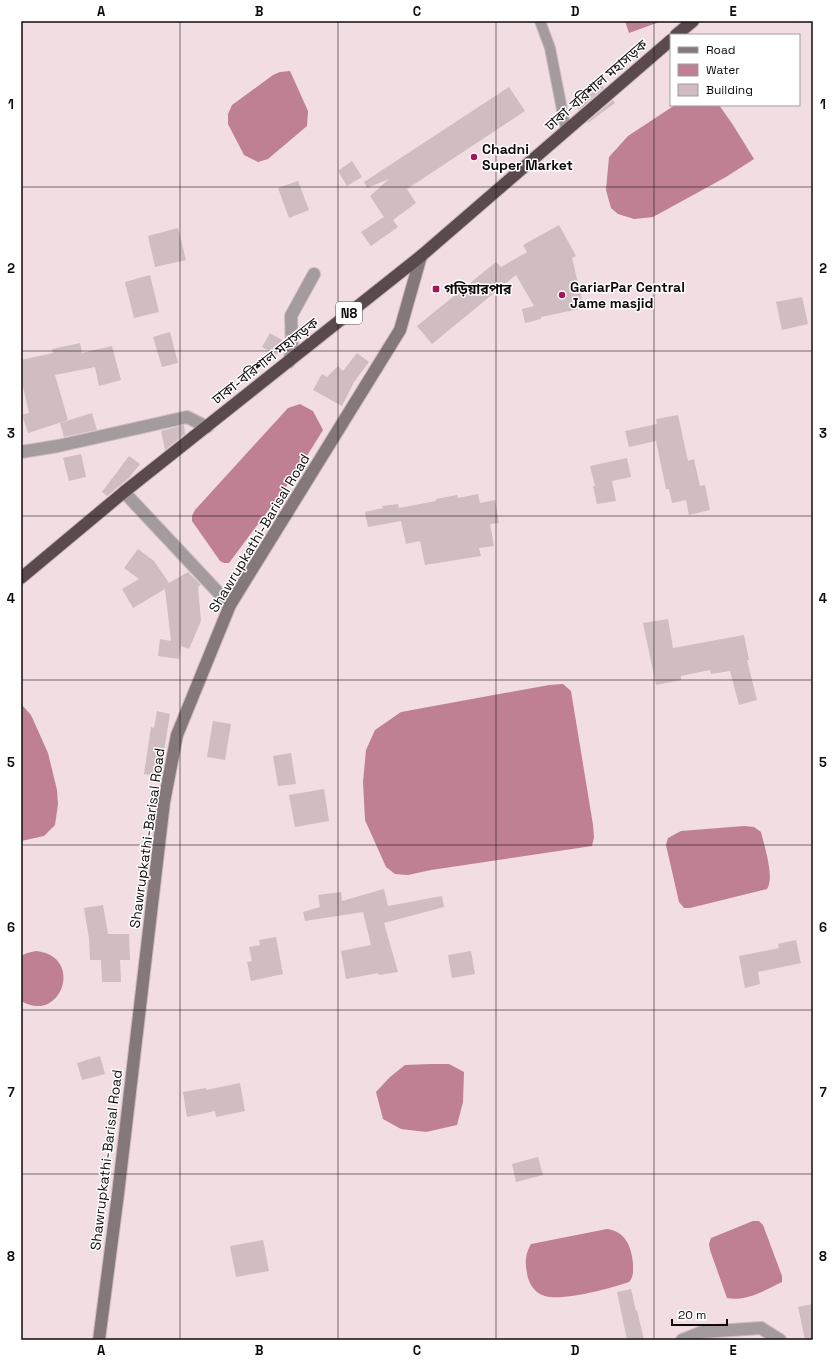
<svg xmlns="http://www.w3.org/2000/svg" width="834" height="1361" font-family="'Space Grotesk','Noto Sans Bengali',sans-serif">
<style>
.water{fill:#be8092}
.building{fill:#cfbdc1}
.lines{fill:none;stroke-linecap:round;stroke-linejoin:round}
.lane-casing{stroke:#cdbbc0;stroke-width:12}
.street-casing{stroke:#cdbbc0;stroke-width:14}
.secondary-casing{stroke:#cdbbc0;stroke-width:14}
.highway-casing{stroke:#cdbbc0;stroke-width:14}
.lane{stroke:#a39b9d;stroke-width:10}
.street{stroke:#a39b9d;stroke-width:12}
.secondary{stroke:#84787b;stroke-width:12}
.highway{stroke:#5a4a4e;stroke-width:12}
.grid{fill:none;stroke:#100a0c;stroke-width:1;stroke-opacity:0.55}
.poi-dot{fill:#a51658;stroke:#fff;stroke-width:1.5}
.labels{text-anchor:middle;stroke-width:3;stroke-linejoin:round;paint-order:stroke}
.shield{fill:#fff;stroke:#585455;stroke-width:1}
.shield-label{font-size:13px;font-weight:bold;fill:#100a0c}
.street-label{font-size:14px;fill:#100a0c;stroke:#fff}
.poi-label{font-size:14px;font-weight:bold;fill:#100a0c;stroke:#fff;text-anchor:start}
.neatline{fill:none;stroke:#100a0c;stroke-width:1.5}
.grid-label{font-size:13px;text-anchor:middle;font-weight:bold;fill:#100a0c}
</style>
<rect width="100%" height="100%" fill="#f1dde2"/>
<g class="water">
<polygon points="625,21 662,21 629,33"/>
<polygon points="290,71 308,111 307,126 268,159 258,162 244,155 228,124 228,114 232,105 273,75 280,72"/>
<polygon points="675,105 719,105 733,125 754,159 726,177 653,217 634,219 618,214 611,208 606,190 609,157 628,136"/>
<polygon points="300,404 313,411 323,430 297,472 229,563 224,563 220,561 192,521 192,516 195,510 288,408"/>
<polygon points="563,684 571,691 593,825 594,837 592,846 431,870 408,875 395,874 386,867 365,820 363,782 366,750 375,730 401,712 549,685"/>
<polygon points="21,704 31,715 48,753 57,790 58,804 55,825 44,836 21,841"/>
<path d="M744,826l10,1 7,5c3,13 14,46 6,57l-77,19h-6l-5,-6 -13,-57 2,-7 13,-7z"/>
<path d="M36,951c49,5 25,74 -15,50v-45l6,-3z"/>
<polygon points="431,1064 449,1064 464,1072 463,1102 457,1125 426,1132 401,1129 383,1119 376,1092 390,1077 405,1065"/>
<path d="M753,1221h6l4,4 19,51v6c-16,8 -37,20 -55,16l-17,-48 -1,-6 2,-6z"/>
<path d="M607,1229c18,2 25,18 26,35 0,6 1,13 -4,18 -18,6 -70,21 -87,13 -8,-3 -14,-13 -15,-22 -2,-11 -2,-18 4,-29z"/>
</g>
<g class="building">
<polygon points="600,82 604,88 579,110 572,101"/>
<polygon points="509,87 525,111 407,189 416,203 393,220 398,227 371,246 361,232 384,217 370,196 389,179 367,188 364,182"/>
<polygon points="613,100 615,103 588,123 587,122"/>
<polygon points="352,161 362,177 347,186 338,171"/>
<polygon points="298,181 309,210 289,218 278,188"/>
<polygon points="559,225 576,256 572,258 584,308 541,317 541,319 525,323 522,309 534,306 516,275 432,344 417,326 496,262 501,267 527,252 523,245"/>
<polygon points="178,228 186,260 155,267 148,236"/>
<polygon points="150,275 159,312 134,318 125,282"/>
<polygon points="802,297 808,324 782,330 776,302"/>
<polygon points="170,332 178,363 162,367 153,337"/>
<polygon points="270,333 284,341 277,355 262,347"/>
<polygon points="80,343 82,353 112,346 121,380 99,386 95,367 55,375 68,420 28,433 22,415 29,413 21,378 21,360 53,353 52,349"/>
<polygon points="357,353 369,362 354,382 342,406 313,390 322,374 327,377 338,366 343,371"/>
<polygon points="92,413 97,430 64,437 60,423"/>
<polygon points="678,415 688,461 694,459 700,486 705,485 710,510 689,515 686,500 672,503 669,489 666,489 656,441 629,447 625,431 657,424 656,419"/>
<polygon points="184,425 185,434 165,450 161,431"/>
<polygon points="81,454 86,477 69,481 63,458"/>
<polygon points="129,456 140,464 129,478 107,496 102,492"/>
<polygon points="627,458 631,477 612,481 616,501 597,504 593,486 595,486 590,466"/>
<polygon points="478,494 480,503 495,500 499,523 490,524 494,546 479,548 481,556 425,565 420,541 406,544 401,521 368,527 365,512 383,508 382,506 398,504 399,508 436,501 436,499 457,495 458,498"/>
<polygon points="138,549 154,561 169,583 188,572 201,585 198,587 201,621 189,649 181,646 179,659 158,656 160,639 171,641 165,589 133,608 122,589 139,579 124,568"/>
<polygon points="668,619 673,648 744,635 749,660 747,660 757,700 739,705 730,671 711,674 710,670 681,676 681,680 656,685 643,623"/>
<polygon points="157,711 170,714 160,776 144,774 151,727 154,728"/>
<polygon points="213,721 231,724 225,760 207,757"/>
<polygon points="291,753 296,784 278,786 273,756"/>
<polygon points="324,789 329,821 295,827 289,795"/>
<polygon points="384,889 388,906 442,896 444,907 384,923 398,972 379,975 378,973 346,979 341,951 371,945 363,912 305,921 303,912 320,907 318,895 341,892 342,901"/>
<polygon points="103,905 108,934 129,934 130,960 120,960 121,982 102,982 101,960 90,960 89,939 84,908"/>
<polygon points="276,937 283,974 251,981 247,962 252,961 249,947 260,945 259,940"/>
<polygon points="796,940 801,963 758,972 760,984 745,988 739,956 779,948 778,944"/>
<polygon points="471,951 475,974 452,978 448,955"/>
<polygon points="100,1056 105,1074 82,1080 77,1063"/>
<polygon points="240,1083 245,1111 216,1117 215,1111 187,1117 183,1092 206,1088 206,1090"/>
<polygon points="538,1157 543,1175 516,1182 512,1164"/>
<polygon points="263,1240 269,1271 236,1277 230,1246"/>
<polygon points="631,1289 636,1311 637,1310 644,1340 627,1340 617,1292"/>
<polygon points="813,1304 813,1340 805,1340 798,1307"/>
</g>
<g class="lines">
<g class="lane-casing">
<polyline id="lane" points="540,21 550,48 566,130"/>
</g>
<g class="street-casing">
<g id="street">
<polyline points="289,362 292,349 291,316 314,274"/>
<polyline points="21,452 58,446 187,417 207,427"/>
<polyline points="124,492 230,605"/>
<polyline points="682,1340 702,1332 761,1328 780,1340"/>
</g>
</g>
<g class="secondary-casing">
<polyline id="secondary" points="99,1340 118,1194 164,802 177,735 230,605 400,330 421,256"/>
</g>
<g class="highway-casing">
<g id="highway">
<polyline points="676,35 693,21"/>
<polyline points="21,578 124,492 421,256 671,40"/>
</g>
</g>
<use href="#lane" class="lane"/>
<use href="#street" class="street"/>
<use href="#secondary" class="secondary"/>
<use href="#highway" class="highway"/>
</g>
<path class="grid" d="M180,21v1319M338,21v1319M496,21v1319M654,21v1319M21,187h792M21,351h792M21,516h792M21,680h792M21,845h792M21,1010h792M21,1174h792"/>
<g class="poi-dot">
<circle cx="474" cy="157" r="4"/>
<rect x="432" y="285" width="8" height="8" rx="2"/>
<circle cx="562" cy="295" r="4"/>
</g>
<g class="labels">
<rect class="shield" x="336" y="302" width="26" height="22" rx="3"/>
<g class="shield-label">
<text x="349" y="318">N8</text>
</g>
<g class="street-label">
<text transform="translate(596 85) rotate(-41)" y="5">ঢাকা-বরিশাল মহাসড়ক</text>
<text transform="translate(265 361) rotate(-38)" y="5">ঢাকা-বরিশাল মহাসড়ক</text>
<text transform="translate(259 533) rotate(-59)" y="5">Shawrupkathi-Barisal Road</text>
<text transform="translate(147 838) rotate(-82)" y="5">Shawrupkathi-Barisal Road</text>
<text transform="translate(106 1160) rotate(-83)" y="5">Shawrupkathi-Barisal Road</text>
</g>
<g class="poi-label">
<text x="482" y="154">Chadni<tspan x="482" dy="16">Super Market</tspan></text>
<text x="570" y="292">GariarPar Central<tspan x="570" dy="16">Jame masjid</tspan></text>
<text x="444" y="294">গড়িয়ারপার</text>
</g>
</g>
<rect width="834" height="1361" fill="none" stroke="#ffffff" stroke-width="44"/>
<rect x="670" y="34" width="130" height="72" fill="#ffffff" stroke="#9f9d9e"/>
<rect x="678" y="47" width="20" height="6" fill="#84787b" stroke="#9f9d9e"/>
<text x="706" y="54" font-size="12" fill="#100a0c">Road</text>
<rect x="678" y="64" width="20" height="12" fill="#be8092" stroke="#9f9d9e"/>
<text x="706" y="74" font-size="12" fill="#100a0c">Water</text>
<rect x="678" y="84" width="20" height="12" fill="#cfbdc1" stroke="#9f9d9e"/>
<text x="706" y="94" font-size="12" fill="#100a0c">Building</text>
<path d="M672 1319v6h55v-6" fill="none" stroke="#100a0c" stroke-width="2"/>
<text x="678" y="1319" font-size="12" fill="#100a0c" stroke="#ffffff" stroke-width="3" paint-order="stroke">20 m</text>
<rect x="22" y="22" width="790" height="1317" class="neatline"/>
<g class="grid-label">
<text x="101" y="16">A</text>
<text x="259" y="16">B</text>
<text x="417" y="16">C</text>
<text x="575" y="16">D</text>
<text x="733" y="16">E</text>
<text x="11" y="109">1</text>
<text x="823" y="109">1</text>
<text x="11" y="273">2</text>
<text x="823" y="273">2</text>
<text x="11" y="438">3</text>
<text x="823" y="438">3</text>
<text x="11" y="603">4</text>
<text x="823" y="603">4</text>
<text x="11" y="767">5</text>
<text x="823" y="767">5</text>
<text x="11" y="932">6</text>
<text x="823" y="932">6</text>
<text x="11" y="1097">7</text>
<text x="823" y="1097">7</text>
<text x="11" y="1261">8</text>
<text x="823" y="1261">8</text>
<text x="101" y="1355">A</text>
<text x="259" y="1355">B</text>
<text x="417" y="1355">C</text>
<text x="575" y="1355">D</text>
<text x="733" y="1355">E</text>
</g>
</svg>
